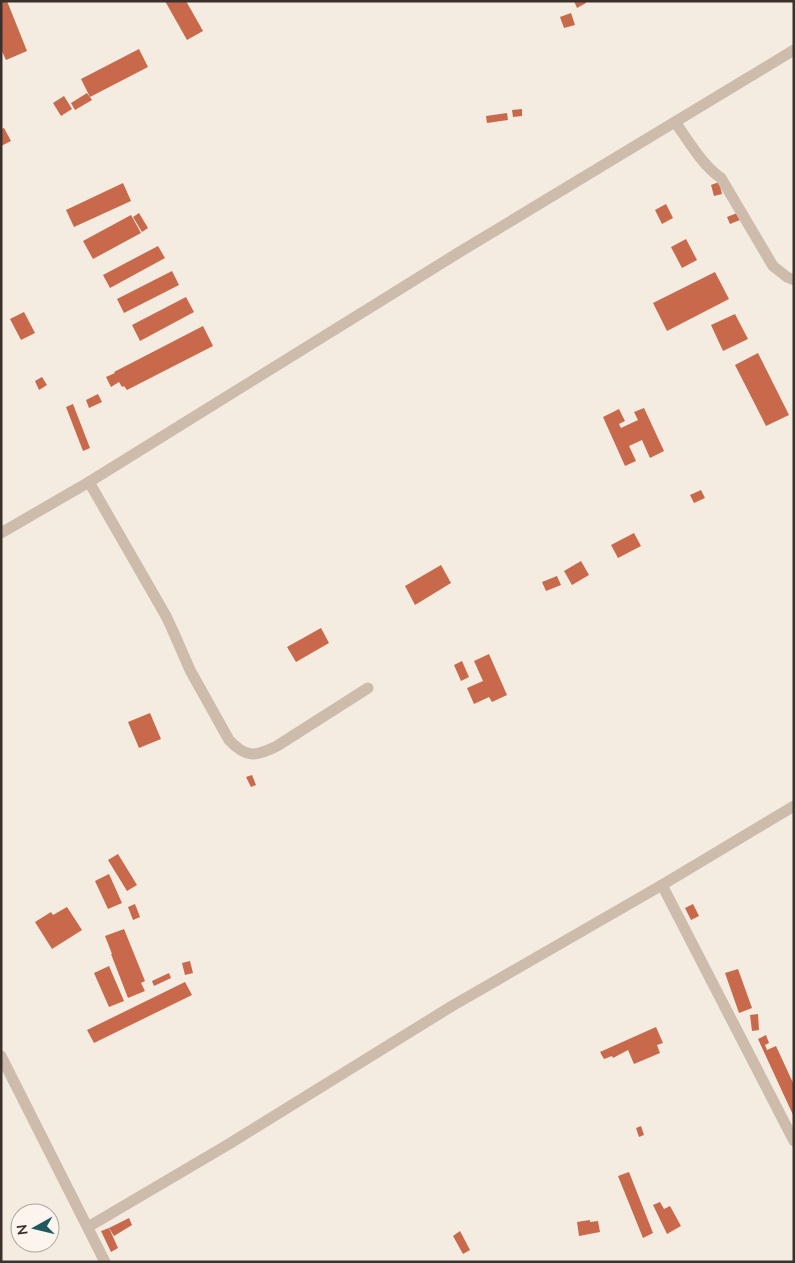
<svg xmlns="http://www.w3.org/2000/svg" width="795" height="1263" font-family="'Nunito Sans',sans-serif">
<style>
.building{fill:#c8694b}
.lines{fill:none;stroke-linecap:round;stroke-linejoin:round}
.minor{stroke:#cdbbac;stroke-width:11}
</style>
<rect width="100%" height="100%" fill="#f4ebe1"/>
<g class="building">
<polygon points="1,1 7,1 27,51 6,60 1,49"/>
<polygon points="165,1 186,1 203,31 187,40"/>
<polygon points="574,1 585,1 586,3 577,8"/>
<polygon points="571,13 575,25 564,28 560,17"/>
<polygon points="139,49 148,67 90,97 81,79"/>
<polygon points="87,93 92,100 75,110 71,103"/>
<polygon points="64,96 72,109 61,116 53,103"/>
<polygon points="522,109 522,116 513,117 512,110"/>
<polygon points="507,113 508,120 487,123 486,116"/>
<polygon points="4,128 11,141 1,146 1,129"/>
<polygon points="719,182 722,194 714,196 711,185"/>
<polygon points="123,183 131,201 74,227 66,210"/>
<polygon points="666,204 673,218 662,224 655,210"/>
<polygon points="139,213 148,228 142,232 133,217"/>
<polygon points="737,213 740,220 730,224 727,217"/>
<polygon points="131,215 141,233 93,259 83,241"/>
<polygon points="686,239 697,260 682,268 671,247"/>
<polygon points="158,246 165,258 110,288 103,275"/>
<polygon points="172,271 179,285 124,313 117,299"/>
<polygon points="715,272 729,299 667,331 653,303"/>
<polygon points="186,297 194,312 140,341 132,325"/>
<polygon points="24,312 35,333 21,340 10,319"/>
<polygon points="735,314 748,339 723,351 711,325"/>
<polygon points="203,326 213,346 127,390 124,386 122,387 119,382 111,387 106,377 115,373 114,372"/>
<polygon points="758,353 789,415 766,426 735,365"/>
<polygon points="42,377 47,385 39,390 35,381"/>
<polygon points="98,394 102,402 89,408 86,400"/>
<polygon points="73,404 90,448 83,451 66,407"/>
<polygon points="644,408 664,451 650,458 642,440 629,446 636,461 625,466 603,417 619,409 625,421 619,424 621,428 638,420 634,412"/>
<polygon points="701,490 705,498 694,503 690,495"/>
<polygon points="634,533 641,546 618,558 611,545"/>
<polygon points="581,561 589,575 572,585 564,571"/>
<polygon points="441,565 451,583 415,605 405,586"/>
<polygon points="557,576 561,585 546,591 542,582"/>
<polygon points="321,628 329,643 296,662 287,647"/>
<polygon points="489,654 507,695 492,702 489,697 474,704 467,688 483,681 474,661"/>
<polygon points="462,661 469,677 461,681 454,665"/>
<polygon points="150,713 161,739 139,748 128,722"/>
<polygon points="252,775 256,785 251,787 246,777"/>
<polygon points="118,854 137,885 127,891 108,860"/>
<polygon points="109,874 122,903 108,909 95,881"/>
<polygon points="135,904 140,917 133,920 128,907"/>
<polygon points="693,904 699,916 691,920 685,908"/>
<polygon points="67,907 82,930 52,949 35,922 51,912 53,915"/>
<polygon points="124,929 145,981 141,983 145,991 128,998 111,954 112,954 105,936"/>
<polygon points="190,961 193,973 185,975 182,963"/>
<polygon points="109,966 124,1001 109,1007 94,973"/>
<polygon points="738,969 752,1008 739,1013 725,973"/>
<polygon points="169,973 171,978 154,986 152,981"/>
<polygon points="185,982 192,995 94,1043 87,1030"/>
<polygon points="758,1014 759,1030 752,1031 750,1015"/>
<polygon points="656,1027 663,1043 657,1045 660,1053 634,1064 628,1050 613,1058 612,1056 604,1059 600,1052"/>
<polygon points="766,1035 769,1043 765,1045 767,1050 776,1046 794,1085 794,1117 758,1039"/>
<polygon points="641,1126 644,1135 639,1137 636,1128"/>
<polygon points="629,1172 653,1233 643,1238 618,1176"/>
<polygon points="660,1202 664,1209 670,1206 681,1226 667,1234 653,1205"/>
<polygon points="129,1218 132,1225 114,1236 109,1228"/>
<polygon points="590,1220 590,1222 598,1221 600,1232 579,1236 577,1222"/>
<polygon points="109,1228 118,1248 111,1252 101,1231"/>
<polygon points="460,1231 470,1250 463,1254 453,1236"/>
</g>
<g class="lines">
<g class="minor">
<path d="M675,122c13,18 27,43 46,56l52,88 14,11 7,3"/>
<path d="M89,482l77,134 7,15 17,39 39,70c17,18 26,17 48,6l91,-58"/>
<polyline points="1,533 89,482 458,253 794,50"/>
<polyline points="662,885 794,1141"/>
<polyline points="1,1056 105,1262"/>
<polyline points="88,1227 229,1144 452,1006 662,885 794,806"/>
</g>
</g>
<rect width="795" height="1263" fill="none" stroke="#3b302b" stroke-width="5"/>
<g transform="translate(35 1228) rotate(262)"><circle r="24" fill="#fbf5ee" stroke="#aea6a0"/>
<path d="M0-4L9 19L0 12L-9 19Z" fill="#1f5a5e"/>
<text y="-8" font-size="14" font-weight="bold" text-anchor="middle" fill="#3b302b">N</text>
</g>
</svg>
